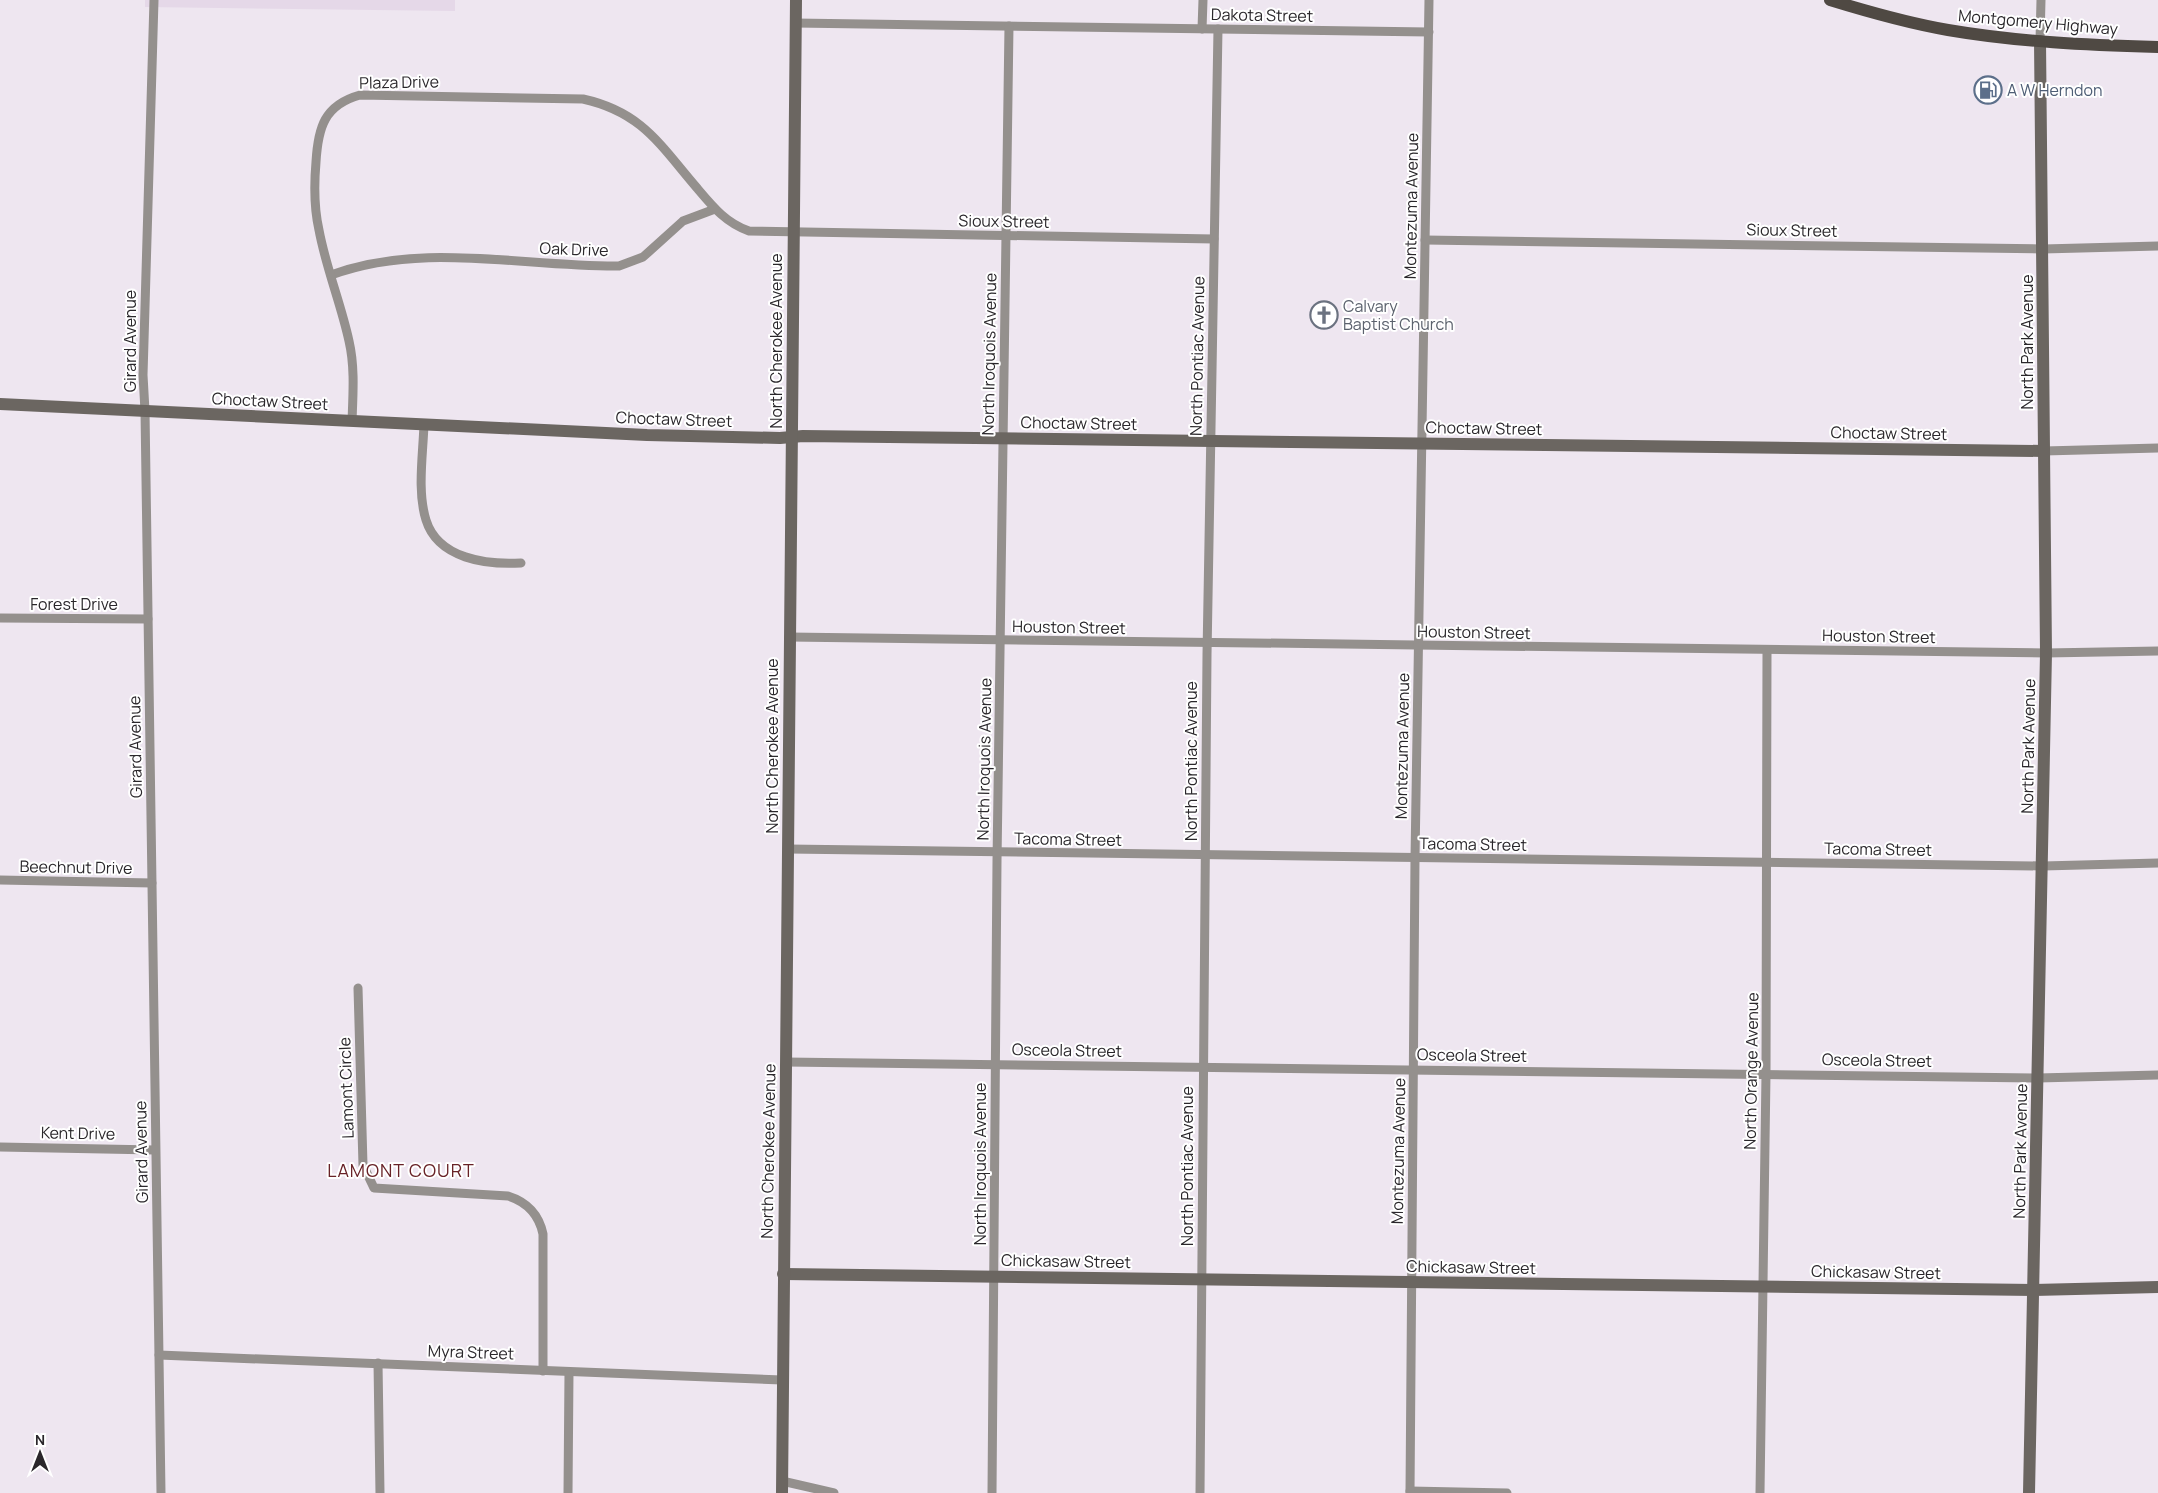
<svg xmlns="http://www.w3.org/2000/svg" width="2158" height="1493" font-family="Manrope,sans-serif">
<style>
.built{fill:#e5d8e8}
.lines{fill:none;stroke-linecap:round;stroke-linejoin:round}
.street{stroke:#94908d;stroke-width:9}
.secondary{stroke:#6b6661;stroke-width:12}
.primary{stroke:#4f4943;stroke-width:12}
.labels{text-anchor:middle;stroke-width:4;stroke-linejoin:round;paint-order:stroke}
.street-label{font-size:16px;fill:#2a272b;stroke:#fff}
.service-label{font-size:16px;fill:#4e5e75;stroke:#fff;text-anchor:start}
.worship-label{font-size:16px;fill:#5b616d;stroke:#fff;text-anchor:start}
.neighbourhood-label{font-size:18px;letter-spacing:1px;fill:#682227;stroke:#fff}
</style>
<rect width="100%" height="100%" fill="#eee6f0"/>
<polygon class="built" points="145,0 455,0 455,11 145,7"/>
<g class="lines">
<g class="street">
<polyline points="154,0 143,375 145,411 161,1493"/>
<polyline points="795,23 1429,32"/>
<polyline points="1202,29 1203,0"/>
<polyline points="2040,41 2041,0"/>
<polyline points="1425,240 2043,249 2158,246"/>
<path d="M331,275c92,-34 192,-8 288,-9l24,-9 40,-36 32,-12"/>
<path d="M352,421c1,-27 3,-54 -3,-80 -8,-37 -23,-73 -30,-111 -5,-22 -5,-45 -3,-68 2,-34 8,-57 44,-67l223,4c59,13 77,46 114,89 16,19 29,35 52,43l465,8"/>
<path d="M424,424c-1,31 -7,67 2,96 12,39 61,45 95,43"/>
<polyline points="2044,451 2158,448"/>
<polyline points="0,618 148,619"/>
<polyline points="789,637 2046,653 2158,651"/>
<polyline points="788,849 2043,866 2158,863"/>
<polyline points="0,880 152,883"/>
<path d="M358,988l5,177 11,23 134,8c19,6 31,19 35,38v137"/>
<polyline points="786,1062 2038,1078 2158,1075"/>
<polyline points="0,1147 155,1150"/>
<polyline points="159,1355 782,1380"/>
<polyline points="378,1363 380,1493"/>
<polyline points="782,1481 834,1493"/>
<polyline points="1410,1491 1507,1493"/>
<polyline points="568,1493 569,1372"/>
<polyline points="992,1493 997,861 1009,26"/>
<polyline points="1200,1493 1207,655 1218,29"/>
<polyline points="1410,1493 1415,858 1429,0"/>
<polyline points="1760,1493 1766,1074 1767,650"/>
</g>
<g class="secondary">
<polyline points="0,404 647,435 780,438 803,436 2044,451"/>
<polyline points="783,1274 2034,1290 2158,1287"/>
<polyline points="782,1493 796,0"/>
<polyline points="2029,1493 2046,653 2040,41"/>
</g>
<path class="primary" d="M1830,0c39,12 78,23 118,30 70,12 140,15 210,17"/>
</g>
<defs>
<g id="fuel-ring" transform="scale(1.4375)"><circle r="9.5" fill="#fff" stroke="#5c6f8a" stroke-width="1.5"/><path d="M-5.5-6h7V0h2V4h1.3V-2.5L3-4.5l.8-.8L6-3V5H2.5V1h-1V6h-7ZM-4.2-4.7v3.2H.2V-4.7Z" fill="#5c6f8a"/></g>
<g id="church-ring" transform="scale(1.4375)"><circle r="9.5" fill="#fff" stroke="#6b7280" stroke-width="1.5"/><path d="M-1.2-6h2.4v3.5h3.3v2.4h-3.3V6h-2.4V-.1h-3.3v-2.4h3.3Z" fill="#6b7280"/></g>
</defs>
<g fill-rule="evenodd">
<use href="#fuel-ring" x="1988" y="90"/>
<use href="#church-ring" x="1324" y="315"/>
</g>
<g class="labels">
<g class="street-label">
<text transform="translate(1262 15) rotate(1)" y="6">Dakota Street</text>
<text transform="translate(2038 22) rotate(5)" y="6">Montgomery Highway</text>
<text transform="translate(399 82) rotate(-1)" y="6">Plaza Drive</text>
<text transform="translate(1411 206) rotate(-89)" y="6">Montezuma Avenue</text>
<text transform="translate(1004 221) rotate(1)" y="6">Sioux Street</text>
<text transform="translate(1792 230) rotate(1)" y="6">Sioux Street</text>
<text transform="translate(574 249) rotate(2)" y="6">Oak Drive</text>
<text transform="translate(130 341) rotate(-90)" y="6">Girard Avenue</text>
<text transform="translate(776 341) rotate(-90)" y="6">North Cherokee Avenue</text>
<text transform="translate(2027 342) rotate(-90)" y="6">North Park Avenue</text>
<text transform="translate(989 354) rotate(-89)" y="6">North Iroquois Avenue</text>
<text transform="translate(1197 356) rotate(-89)" y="6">North Pontiac Avenue</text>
<text transform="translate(270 401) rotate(3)" y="6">Choctaw Street</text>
<text transform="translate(674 419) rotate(2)" y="6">Choctaw Street</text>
<text transform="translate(1079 423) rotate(1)" y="6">Choctaw Street</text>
<text transform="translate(1484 428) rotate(1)" y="6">Choctaw Street</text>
<text transform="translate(1889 433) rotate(1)" y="6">Choctaw Street</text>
<text x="74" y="610">Forest Drive</text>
<text transform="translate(1069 627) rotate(1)" y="6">Houston Street</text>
<text transform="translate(1474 632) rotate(1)" y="6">Houston Street</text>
<text transform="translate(1879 636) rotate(1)" y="6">Houston Street</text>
<text transform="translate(772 746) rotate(-90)" y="6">North Cherokee Avenue</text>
<text transform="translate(1402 746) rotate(-89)" y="6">Montezuma Avenue</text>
<text transform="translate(2028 746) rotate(-89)" y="6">North Park Avenue</text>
<text transform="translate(135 747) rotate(-91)" y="6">Girard Avenue</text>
<text transform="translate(984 759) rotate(-89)" y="6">North Iroquois Avenue</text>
<text transform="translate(1191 761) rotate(-90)" y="6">North Pontiac Avenue</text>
<text transform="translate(1068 839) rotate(1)" y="6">Tacoma Street</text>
<text transform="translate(1473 844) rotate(1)" y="6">Tacoma Street</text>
<text transform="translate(1878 849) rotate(1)" y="6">Tacoma Street</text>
<text transform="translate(76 867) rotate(1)" y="6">Beechnut Drive</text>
<text transform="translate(1067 1050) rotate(1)" y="6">Osceola Street</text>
<text transform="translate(1472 1055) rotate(1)" y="6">Osceola Street</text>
<text transform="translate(1877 1060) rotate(1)" y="6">Osceola Street</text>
<text transform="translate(1751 1071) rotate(-89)" y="6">North Orange Avenue</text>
<text transform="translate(346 1088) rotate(-92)" y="6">Lamont Circle</text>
<text transform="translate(78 1133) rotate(1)" y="6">Kent Drive</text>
<text transform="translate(768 1151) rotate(-89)" y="6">North Cherokee Avenue</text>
<text transform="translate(1398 1151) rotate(-89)" y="6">Montezuma Avenue</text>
<text transform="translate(2020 1151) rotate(-89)" y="6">North Park Avenue</text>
<text transform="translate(141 1152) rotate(-91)" y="6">Girard Avenue</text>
<text transform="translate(980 1164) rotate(-90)" y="6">North Iroquois Avenue</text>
<text transform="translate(1187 1166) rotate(-90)" y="6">North Pontiac Avenue</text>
<text transform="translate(1066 1261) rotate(1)" y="6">Chickasaw Street</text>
<text transform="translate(1471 1267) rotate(1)" y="6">Chickasaw Street</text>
<text transform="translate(1876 1272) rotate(1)" y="6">Chickasaw Street</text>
<text transform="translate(471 1352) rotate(2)" y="6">Myra Street</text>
</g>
<g class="service-label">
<text x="2007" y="96">A W Herndon</text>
</g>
<g class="worship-label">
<text x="1343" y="312">Calvary<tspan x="1343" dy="18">Baptist Church</tspan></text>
</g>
<g class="neighbourhood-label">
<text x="401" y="1177">LAMONT COURT</text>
</g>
</g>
<g transform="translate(40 1453)" stroke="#ffffff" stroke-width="4" paint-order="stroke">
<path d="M0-4L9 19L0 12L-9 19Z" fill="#2a272b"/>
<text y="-8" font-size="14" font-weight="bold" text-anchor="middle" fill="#2a272b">N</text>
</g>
</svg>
